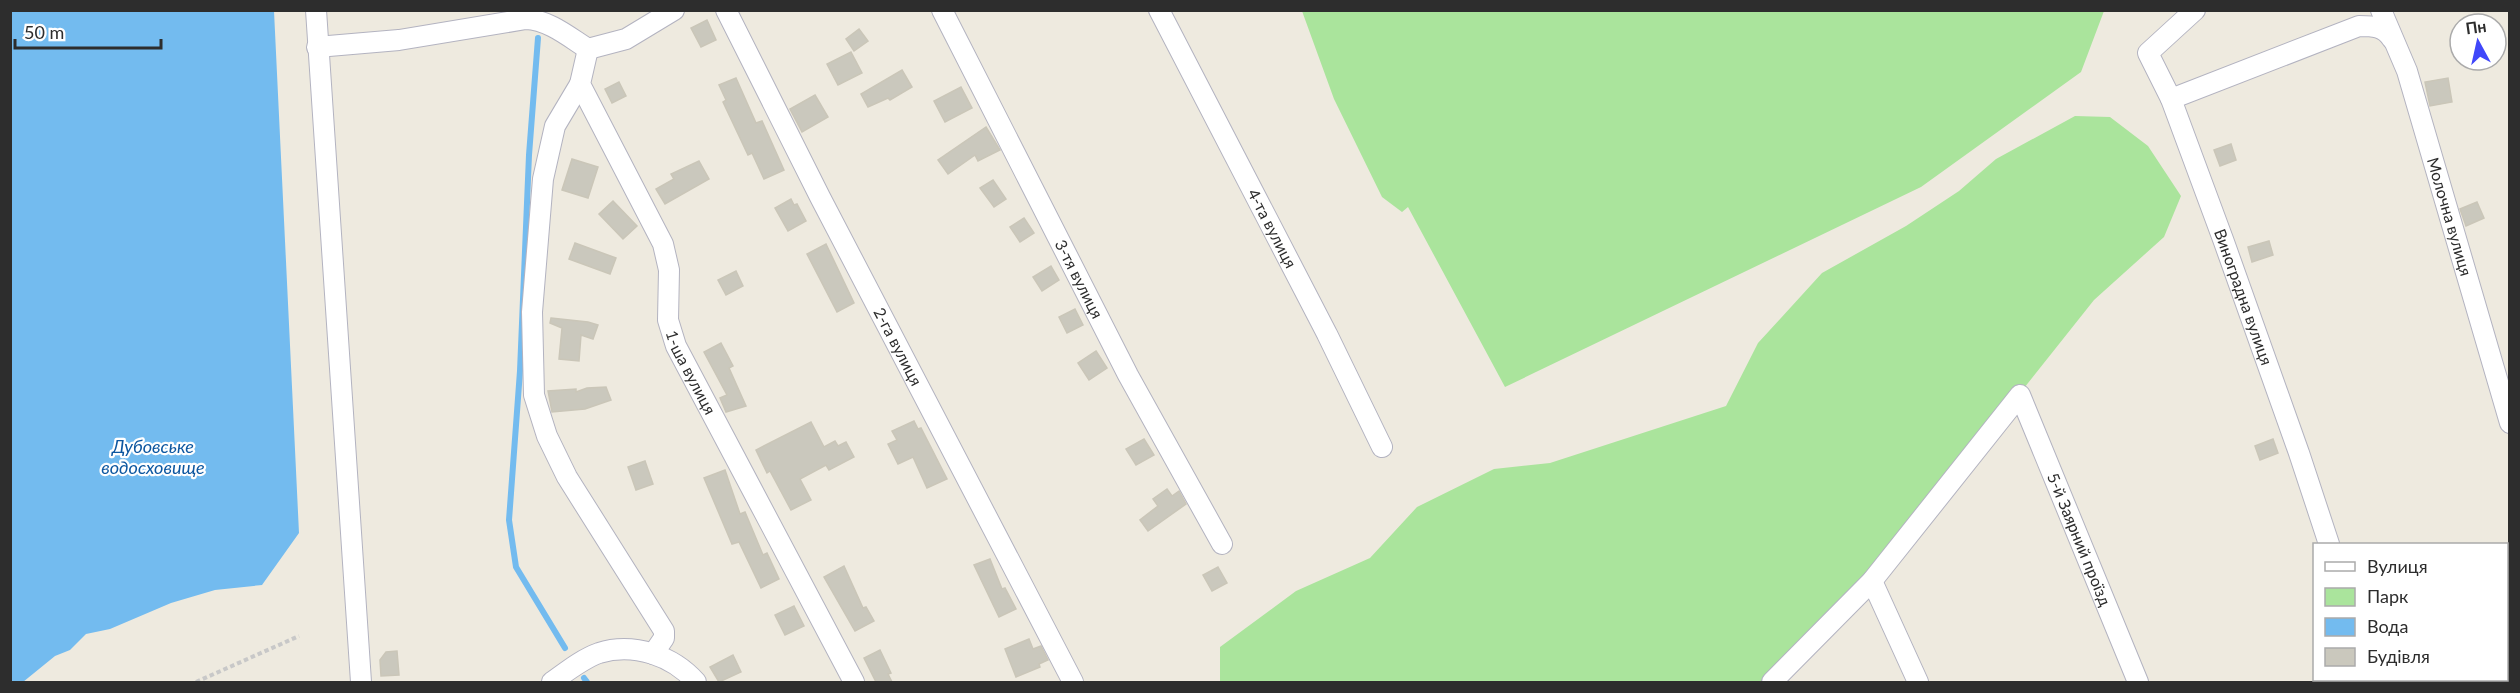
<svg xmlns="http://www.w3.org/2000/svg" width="2520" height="693" font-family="Lato,sans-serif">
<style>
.green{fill:#aae49c}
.water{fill:#73bbef}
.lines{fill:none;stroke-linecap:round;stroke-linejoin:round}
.stream{stroke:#73bbef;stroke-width:6}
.building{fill:#cac8bd;stroke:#cac6b8;stroke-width:1.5}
.minor-casing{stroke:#b3b3c0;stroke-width:22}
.path{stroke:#c8c8c8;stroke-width:4;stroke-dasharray:4.5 3;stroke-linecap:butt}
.minor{stroke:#fff;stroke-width:20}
.labels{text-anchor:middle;stroke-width:4.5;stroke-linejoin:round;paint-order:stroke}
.street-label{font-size:16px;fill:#2d2d2d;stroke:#fff}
.water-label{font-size:18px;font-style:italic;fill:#0d57a0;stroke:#fff}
</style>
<rect width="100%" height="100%" fill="#eeeadf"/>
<g class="green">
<polygon points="1302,11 2104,11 2081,72 1921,187 1505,387 1408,207 1402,212 1382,197 1334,99"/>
<polygon points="2075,116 2110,117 2148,146 2181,196 2164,237 2094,300 1885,563 1772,682 1220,682 1220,647 1296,591 1370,558 1417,507 1494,469 1550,463 1726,406 1758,343 1822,273 1906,226 1959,191 1996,159"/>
</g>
<polygon class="water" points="10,11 274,11 299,533 262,585 215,590 171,603 110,629 86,634 70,650 55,656 23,682 10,682"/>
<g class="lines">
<g class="stream">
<polyline points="538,38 529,155 520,371 509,520 516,567 565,648"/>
<polyline points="584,678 587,682"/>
</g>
</g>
<g class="building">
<polygon points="707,20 716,40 701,47 691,28"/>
<polygon points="859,29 868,41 854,51 846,39"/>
<polygon points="851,52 862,73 838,85 827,64"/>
<polygon points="902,70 912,87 890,100 888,98 868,107 861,94"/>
<polygon points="736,78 756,123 762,121 784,170 764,179 752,153 748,155 723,102 726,100 719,85"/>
<polygon points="2448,78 2452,102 2430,106 2425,82"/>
<polygon points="619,82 626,96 612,103 605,89"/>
<polygon points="961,87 972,108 945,122 934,101"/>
<polygon points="815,95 828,117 802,132 790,109"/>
<polygon points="986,127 1000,150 978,161 975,155 948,174 938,160"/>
<polygon points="2231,144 2236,160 2220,166 2214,150"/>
<polygon points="572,159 598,167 588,198 562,190"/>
<polygon points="699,161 709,179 665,204 656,189 674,179 671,174"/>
<polygon points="993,180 1006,199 994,207 980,188"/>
<polygon points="791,199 794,205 797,204 806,221 788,231 775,208"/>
<polygon points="613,201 637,226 623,239 599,214"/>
<polygon points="2477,202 2484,218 2466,226 2460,209"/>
<polygon points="1024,218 1034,233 1020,242 1010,227"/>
<polygon points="2269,241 2273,255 2252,262 2248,247"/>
<polygon points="575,243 616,258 610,274 569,259"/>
<polygon points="826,244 854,303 837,312 807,254"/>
<polygon points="1051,266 1059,280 1042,291 1033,277"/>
<polygon points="736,271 743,286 726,295 718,280"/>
<polygon points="1075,309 1083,325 1067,333 1059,317"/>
<polygon points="551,318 588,322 598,325 593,339 581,335 579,361 559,359 562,328 550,323"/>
<polygon points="721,343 733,366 729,368 746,406 726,412 720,398 727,395 704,352"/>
<polygon points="1096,351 1107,368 1089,380 1078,363"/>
<polygon points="606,387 611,400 585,409 552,412 548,391 576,389 576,392 587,388"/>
<polygon points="914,421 918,429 921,428 947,479 927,488 913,457 898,464 888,444 897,440 892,431"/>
<polygon points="811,422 824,447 835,441 838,446 846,442 854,457 829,470 826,465 800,479 811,500 791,510 770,471 767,473 756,450"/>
<polygon points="1144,439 1154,455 1136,465 1126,449"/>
<polygon points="2273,439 2278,453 2260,460 2255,446"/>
<polygon points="645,461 653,484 636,490 628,467"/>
<polygon points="725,470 740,514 745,512 763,555 767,553 779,579 761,588 739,542 732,544 704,478"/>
<polygon points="1167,489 1172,496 1179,491 1186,504 1148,531 1140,520 1158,506 1153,499"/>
<polygon points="990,559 1002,589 1005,588 1016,609 999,617 974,565"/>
<polygon points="844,566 863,608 866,607 874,621 855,631 824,577"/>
<polygon points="1218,567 1227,583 1212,591 1203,575"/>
<polygon points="794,606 804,626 785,635 775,615"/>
<polygon points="1029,639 1033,649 1041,646 1048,660 1039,664 1040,667 1016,677 1005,649"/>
<polygon points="880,650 891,673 888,674 892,682 876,682 864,658"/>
<polygon points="397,651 399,675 381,676 380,660 386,652"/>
<polygon points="733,655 741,672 719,682 710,667"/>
</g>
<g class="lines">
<g class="minor-casing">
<g id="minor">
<polyline points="316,10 361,682"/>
<path id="s1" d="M726,10l94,187 253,485"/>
<path id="s2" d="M942,10l186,365 94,169"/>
<path id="s3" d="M1159,10l168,324 55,113"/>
<path id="s4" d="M2195,10l-47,43 23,46 53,143 75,211 30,91"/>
<path id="s5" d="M2381,10l26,61 103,352"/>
<path d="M317,47l82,-7 127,-21c23,1 43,18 62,30l38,-10 48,-29"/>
<path id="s6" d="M588,49l-8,35 83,160 6,26 -1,50 8,26 178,336"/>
<polyline points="580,84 555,126 543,179 532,312 534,395 547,436 567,477 664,631 664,638 653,654"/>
<path d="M2171,99l188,-73c14,0 25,0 33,13"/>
<polyline points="1872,581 1918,682"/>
<polyline points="2372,680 2372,682"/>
<path d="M552,682c14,-10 30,-23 47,-29 35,-11 74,3 97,29"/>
<path id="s7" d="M1772,682l100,-101 148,-186 118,287"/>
</g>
</g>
<polyline class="path" points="196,682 299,636"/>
<use href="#minor" class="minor"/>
</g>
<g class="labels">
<g class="street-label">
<text dy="6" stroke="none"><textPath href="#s5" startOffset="218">Молочна вулиця</textPath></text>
<text dy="6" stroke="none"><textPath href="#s3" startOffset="246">4-та вулиця</textPath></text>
<text dy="6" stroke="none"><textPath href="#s2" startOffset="302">3-тя вулиця</textPath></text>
<text dy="6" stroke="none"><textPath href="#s4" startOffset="326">Виноградна вулиця</textPath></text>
<text dy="6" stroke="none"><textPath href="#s1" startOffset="378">2-га вулиця</textPath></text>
<text dy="6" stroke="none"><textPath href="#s6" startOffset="350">1-ша вулиця</textPath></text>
<text dy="6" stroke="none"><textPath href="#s7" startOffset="536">5-й Заярний проїзд</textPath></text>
</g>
<g class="water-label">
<text x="153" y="453">Дубовське<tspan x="153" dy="21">водосховище</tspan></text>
</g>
</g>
<rect width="2520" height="693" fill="none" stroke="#2d2d2d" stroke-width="24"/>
<rect x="2313" y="543" width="195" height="138" fill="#ffffff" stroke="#ababab" stroke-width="1.5"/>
<rect x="2325" y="562" width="30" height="9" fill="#ffffff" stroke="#ababab" stroke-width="1.5"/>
<text x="2367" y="573" font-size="18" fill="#2d2d2d">Вулиця</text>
<rect x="2325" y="588" width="30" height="18" fill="#aae49c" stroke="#ababab" stroke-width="1.5"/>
<text x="2367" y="603" font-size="18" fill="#2d2d2d">Парк</text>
<rect x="2325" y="618" width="30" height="18" fill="#73bbef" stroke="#ababab" stroke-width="1.5"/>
<text x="2367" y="633" font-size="18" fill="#2d2d2d">Вода</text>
<rect x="2325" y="648" width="30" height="18" fill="#cac8bd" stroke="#ababab" stroke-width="1.5"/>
<text x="2367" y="663" font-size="18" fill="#2d2d2d">Будівля</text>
<g transform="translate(2478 42) rotate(352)"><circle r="28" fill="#ffffff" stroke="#ababab" stroke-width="1.5"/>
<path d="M0-4.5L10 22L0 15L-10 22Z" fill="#4047fa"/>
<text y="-9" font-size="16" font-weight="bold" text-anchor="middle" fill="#2d2d2d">Пн</text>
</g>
<path d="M15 39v9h146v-9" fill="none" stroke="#2d2d2d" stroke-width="3"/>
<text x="24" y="39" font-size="18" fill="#2d2d2d" stroke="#ffffff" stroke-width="4.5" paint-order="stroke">50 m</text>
</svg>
